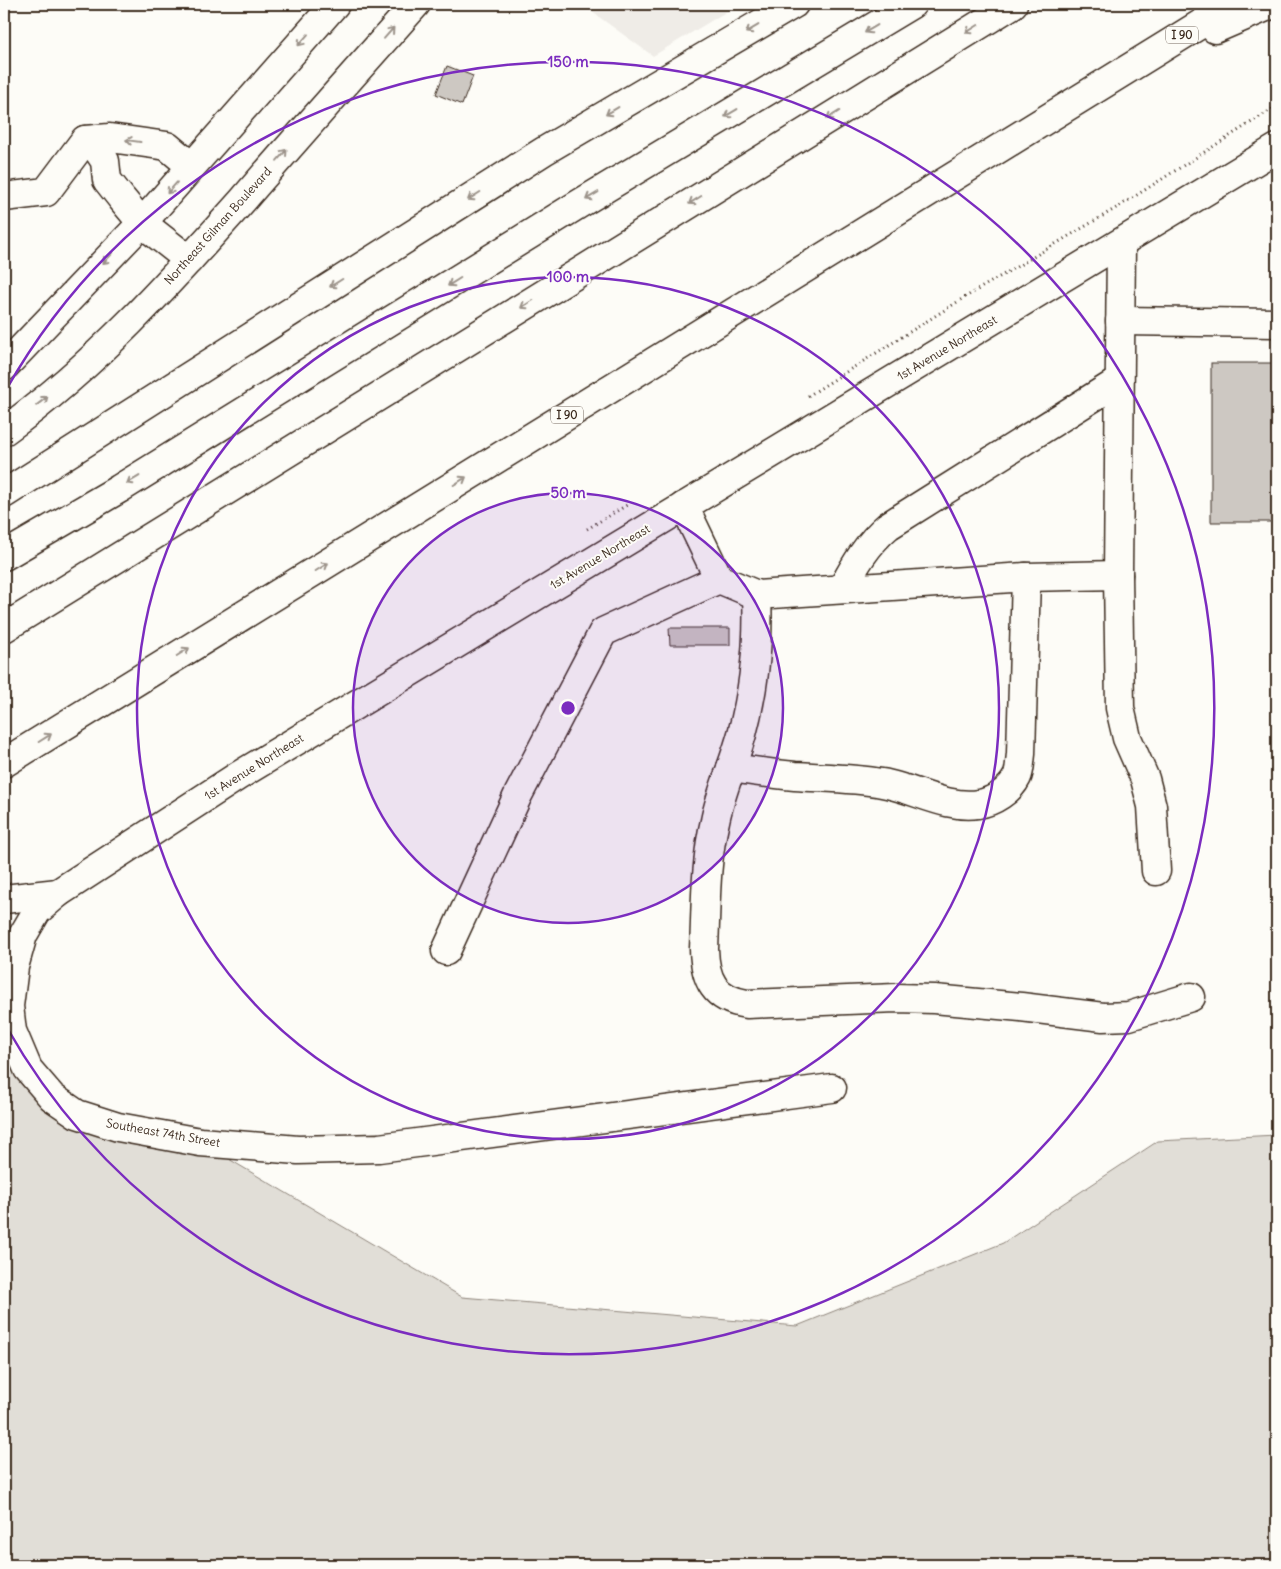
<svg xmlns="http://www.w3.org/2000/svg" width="1281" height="1569" font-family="Delius,sans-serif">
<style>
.built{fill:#efece7}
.green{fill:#e1ded7;stroke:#8e847a}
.building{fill:#cdc8c2;stroke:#3b2a1e}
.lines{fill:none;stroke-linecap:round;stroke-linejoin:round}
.minor-casing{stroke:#3b2a1e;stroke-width:31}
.highway-casing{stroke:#3b2a1e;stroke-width:31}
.path{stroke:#3b2a1e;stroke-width:3;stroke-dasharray:1 4;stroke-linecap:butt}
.minor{stroke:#fdfcf7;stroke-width:28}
.highway{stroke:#fdfcf7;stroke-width:28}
.oneway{stroke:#9c938a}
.ring{fill:none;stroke:#7b2cbf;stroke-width:2.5}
.labels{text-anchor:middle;stroke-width:4;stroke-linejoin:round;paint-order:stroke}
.shield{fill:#fdfcf7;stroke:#75695f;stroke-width:1}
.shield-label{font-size:11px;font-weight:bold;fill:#3b2a1e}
.street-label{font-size:12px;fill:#3b2a1e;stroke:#fdfcf7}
.centre{fill:#7b2cbf;stroke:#fdfcf7;stroke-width:2.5}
.ring-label{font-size:15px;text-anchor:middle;font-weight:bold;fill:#7b2cbf;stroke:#fdfcf7;stroke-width:4;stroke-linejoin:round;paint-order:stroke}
</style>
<rect width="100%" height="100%" fill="#fdfcf7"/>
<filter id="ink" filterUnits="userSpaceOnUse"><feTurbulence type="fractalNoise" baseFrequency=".02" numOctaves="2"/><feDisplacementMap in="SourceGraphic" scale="10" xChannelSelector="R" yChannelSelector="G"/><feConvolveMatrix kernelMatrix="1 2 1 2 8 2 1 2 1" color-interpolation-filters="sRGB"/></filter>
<g filter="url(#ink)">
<polygon class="built" points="581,4 739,4 653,56"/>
<polygon class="green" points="4,1042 52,1097 200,1142 462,1297 797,1326 1003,1243 1158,1141 1277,1135 1277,1565 4,1565"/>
<g class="building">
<polygon points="447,66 473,76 462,105 436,94"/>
<rect x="1211" y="363" width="66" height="159"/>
<polygon points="669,628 730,628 730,645 670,645"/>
</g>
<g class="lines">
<g class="minor-casing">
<g id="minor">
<polyline points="85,140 97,149 105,161 107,180 122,199 142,223 189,260"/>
<polyline points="4,197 46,192 85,140 110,138 167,146 191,166"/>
<polyline points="1121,243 1118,575 1120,708 1127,738 1145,779 1152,806 1156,871"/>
<polyline points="1120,321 1277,323"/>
<polyline points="4,367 142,223 335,4"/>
<path d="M4,431c91,-65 165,-148 239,-231 57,-66 115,-131 173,-196"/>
<polyline points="684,506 719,579 757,595 1026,577"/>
<path d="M842,589c13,-24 25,-45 46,-63l231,-145"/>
<path d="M757,595c2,45 -3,94 -15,139 -8,29 -21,57 -27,87 -10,41 -9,86 -11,128 1,31 10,50 43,55l149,-6 38,1 87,8 82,10 26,-1 62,-19"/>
<path d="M731,768c22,3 43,6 64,8 29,2 58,2 87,7 31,5 65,26 96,21 15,-2 32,-13 39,-27 3,-6 3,-16 4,-23l5,-177 92,-2"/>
<polyline points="4,899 58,893"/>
<polyline points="446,951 518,795 603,632 719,579"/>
<polyline points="832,1088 379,1148 298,1150 200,1142 118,1127 77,1114 52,1097 28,1069 12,1031 9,1006 14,967 23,935 37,911 58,893 238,776 1277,148"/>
</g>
</g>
<g class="highway-casing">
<g id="highway">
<polyline points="1215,29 1273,4"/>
<polyline points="4,494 544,151 794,4"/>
<polyline points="4,556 119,489 579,204 912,4"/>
<polyline points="4,628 1013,4"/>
<polyline points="4,763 1233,4"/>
</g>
</g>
<g class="path">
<polyline points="808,396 962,299 1118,207 1277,106"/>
<polyline points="587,529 627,505"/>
</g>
<use href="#minor" class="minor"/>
<use href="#highway" class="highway"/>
</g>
<defs><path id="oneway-shaft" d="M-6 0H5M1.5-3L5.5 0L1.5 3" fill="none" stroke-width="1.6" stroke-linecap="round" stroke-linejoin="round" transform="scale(1.25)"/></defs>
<g class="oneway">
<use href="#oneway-shaft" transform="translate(752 29) rotate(149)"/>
<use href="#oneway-shaft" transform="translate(871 29) rotate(149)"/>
<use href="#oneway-shaft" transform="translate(972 29) rotate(148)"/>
<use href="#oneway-shaft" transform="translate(389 33) rotate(-49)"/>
<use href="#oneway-shaft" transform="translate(303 40) rotate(131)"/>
<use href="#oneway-shaft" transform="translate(612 111) rotate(149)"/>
<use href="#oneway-shaft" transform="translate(731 113) rotate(149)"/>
<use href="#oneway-shaft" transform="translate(833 115) rotate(148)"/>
<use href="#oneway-shaft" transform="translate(133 141) rotate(-172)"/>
<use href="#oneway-shaft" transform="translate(282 155) rotate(-49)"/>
<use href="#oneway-shaft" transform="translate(172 188) rotate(131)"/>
<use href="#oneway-shaft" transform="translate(474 196) rotate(148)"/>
<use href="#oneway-shaft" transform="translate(592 196) rotate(149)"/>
<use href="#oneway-shaft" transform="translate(695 200) rotate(148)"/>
<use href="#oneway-shaft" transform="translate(108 258) rotate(134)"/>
<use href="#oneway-shaft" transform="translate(454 282) rotate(148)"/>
<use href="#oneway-shaft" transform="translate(336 283) rotate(148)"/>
<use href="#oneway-shaft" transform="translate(527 304) rotate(148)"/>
<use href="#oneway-shaft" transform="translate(42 401) rotate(-38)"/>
<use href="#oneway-shaft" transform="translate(133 480) rotate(149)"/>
<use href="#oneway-shaft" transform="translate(460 481) rotate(-32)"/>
<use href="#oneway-shaft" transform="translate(322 567) rotate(-32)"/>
<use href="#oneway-shaft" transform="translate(183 652) rotate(-32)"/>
<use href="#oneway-shaft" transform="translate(45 738) rotate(-32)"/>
</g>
</g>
<circle cx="568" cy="708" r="215" fill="#7b2cbf" fill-opacity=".12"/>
<g class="ring">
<circle cx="568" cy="708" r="215"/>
<circle cx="568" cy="708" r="431"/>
<path d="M6 390A646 646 0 1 1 6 1026"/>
</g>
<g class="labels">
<g class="shield">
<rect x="1166" y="26.5" width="32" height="17" rx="4"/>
<rect x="551" y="406.5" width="32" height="17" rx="4"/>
</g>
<g class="shield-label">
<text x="1182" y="39">I 90</text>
<text x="567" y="419">I 90</text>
</g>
<g class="street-label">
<text transform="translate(218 226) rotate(-48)" y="4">Northeast Gilman Boulevard</text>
<text transform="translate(947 348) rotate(-31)" y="4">1st Avenue Northeast</text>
<text transform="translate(600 557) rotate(-31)" y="4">1st Avenue Northeast</text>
<text transform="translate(254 767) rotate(-32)" y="4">1st Avenue Northeast</text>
<text transform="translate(163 1133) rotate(10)" y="4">Southeast 74th Street</text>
</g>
</g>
<circle cx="568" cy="708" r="8" class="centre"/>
<g class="ring-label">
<text x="568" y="67">150 m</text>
<text x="568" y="282">100 m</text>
<text x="568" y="498">50 m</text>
</g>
<rect width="1281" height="1569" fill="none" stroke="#fdfcf7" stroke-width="20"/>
<rect x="10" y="10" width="1261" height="1549" fill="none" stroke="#3b2a1e" stroke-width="2" filter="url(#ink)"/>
</svg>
